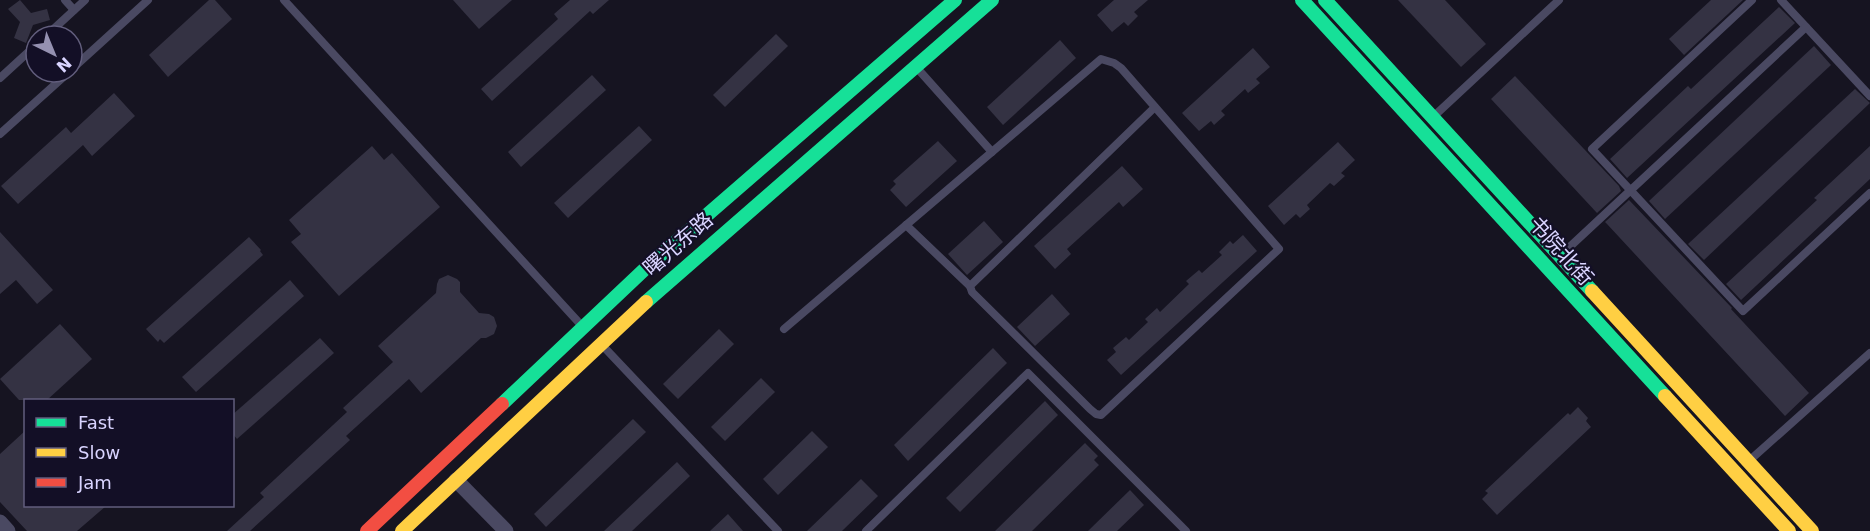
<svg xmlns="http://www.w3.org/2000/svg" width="1870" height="531" font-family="'DejaVu Sans','Noto Sans SC',sans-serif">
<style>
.building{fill:#343243}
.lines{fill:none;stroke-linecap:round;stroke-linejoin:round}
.lane{stroke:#4a4962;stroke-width:8}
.street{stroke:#4a4962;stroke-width:15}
.fast{stroke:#16e098;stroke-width:14}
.slow{stroke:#ffcf43;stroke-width:14}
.jam{stroke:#f24e42;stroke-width:14}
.labels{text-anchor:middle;stroke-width:4.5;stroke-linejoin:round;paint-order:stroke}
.street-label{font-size:21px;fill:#d9d4ff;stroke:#130f26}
</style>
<rect width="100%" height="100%" fill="#161421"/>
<g class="building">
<polygon points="20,0 31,13 47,9 50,20 33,25 26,43 14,38 20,22 8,9"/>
<polygon points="209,0 215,0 232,19 168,77 149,55"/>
<polygon points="453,0 512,0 479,29"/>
<polygon points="570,0 609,0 593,14 590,11 492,101 481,89 558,19 554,14"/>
<polygon points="1114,0 1148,0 1134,12 1138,16 1128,26 1124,22 1112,32 1097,15"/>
<polygon points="1398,0 1445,0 1486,44 1461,67"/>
<polygon points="1711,0 1743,0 1684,55 1669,39"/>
<polygon points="1779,7 1795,23 1627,178 1610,159 1688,86 1691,89"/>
<polygon points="776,34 788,46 725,107 713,95"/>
<polygon points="1060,40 1076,58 1003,125 987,107"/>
<polygon points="1814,46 1831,65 1665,219 1649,201"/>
<polygon points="1253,48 1270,67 1256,79 1260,83 1248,93 1245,89 1221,111 1225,115 1214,125 1211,121 1199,131 1182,113"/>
<polygon points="592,75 606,90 521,167 508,152"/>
<polygon points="1515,76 1619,186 1621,191 1597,213 1491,99"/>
<polygon points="1855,89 1870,103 1704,260 1688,244"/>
<polygon points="114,93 135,116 92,156 83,145 18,204 1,186 66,127 71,133"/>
<polygon points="639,126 652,140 568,218 554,203"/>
<polygon points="938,141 957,161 906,207 890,190 896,184 893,181"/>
<polygon points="1338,142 1355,160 1341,173 1345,176 1334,186 1330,183 1307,205 1310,209 1300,218 1296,214 1284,225 1268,206"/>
<polygon points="372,146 384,160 392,153 440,207 339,296 291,242 301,234 289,220"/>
<polygon points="1870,146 1870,179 1741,300 1726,284 1817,200 1814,198"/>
<polygon points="1122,166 1143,189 1123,207 1119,202 1067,249 1071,254 1055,269 1034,246"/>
<polygon points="1629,200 1732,308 1731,309 1809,393 1785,416 1607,224 1605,222"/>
<polygon points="984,221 1003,242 967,275 948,254"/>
<polygon points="0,232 53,290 37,304 16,280 0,294"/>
<polygon points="1243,235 1257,251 1121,375 1107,360 1116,352 1113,348 1126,337 1129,340 1148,322 1145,319 1157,308 1160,312 1189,284 1186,281 1199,270 1202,273 1222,255 1219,252 1230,241 1233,244"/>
<polygon points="249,237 261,250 260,251 263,255 164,343 160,339 158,342 146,329"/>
<polygon points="448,275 457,279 460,282 460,292 479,313 489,314 494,317 497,326 494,334 486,338 481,338 421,393 409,379 346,436 350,440 250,531 227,531 264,497 260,493 347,412 343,408 393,362 378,346 436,293 437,284 439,279"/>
<polygon points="290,280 304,296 196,392 182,377"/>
<polygon points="1052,294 1070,314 1035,346 1017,327"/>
<polygon points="60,324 92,359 47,400 19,400 0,379"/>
<polygon points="719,329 734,344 678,399 663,384"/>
<polygon points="320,338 334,353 237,439 232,433 232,415"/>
<polygon points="993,348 1007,363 908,461 894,445"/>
<polygon points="761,378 775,392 725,441 711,427"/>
<polygon points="1045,401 1058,415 960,512 946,498"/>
<polygon points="1578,407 1588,418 1586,421 1591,427 1497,515 1482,499 1488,493 1485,491 1568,413 1570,415"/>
<polygon points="633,419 646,432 546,527 534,514"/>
<polygon points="26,430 26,506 106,506 77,531 27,531 0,502 0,454"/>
<polygon points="812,431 828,447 778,495 763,479"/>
<polygon points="1085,443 1098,456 1094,460 1099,465 1032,531 995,531"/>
<polygon points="677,462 690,476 632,531 604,531"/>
<polygon points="861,479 878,496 842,531 807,531"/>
<polygon points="1130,490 1144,505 1117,531 1088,531"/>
<polygon points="728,514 743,531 710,531"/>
</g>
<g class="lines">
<g class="lane">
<polyline points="65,0 74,10"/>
<polyline points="284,0 582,326"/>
<polyline points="1752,0 1592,149 1743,311 1870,193"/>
<polyline points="1781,0 1870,96"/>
<polyline points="46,36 85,0"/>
<polyline points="917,68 992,152"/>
<polyline points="72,69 148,0"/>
<polyline points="0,78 36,45"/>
<polyline points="1433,117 1559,0"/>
<polyline points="0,134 69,72"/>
<polyline points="906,225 970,286"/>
<polyline points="1561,255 1806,27"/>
<polyline points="784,329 1101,59 1114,63 1121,68 1279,249 1101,415 1096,414 1090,409 972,292 970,286 1155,107"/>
<polyline points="602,345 778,531"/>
<polyline points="1750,460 1870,353"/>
<polyline points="866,531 1028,373 1186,531"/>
</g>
<g class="street">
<polyline points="456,480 506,531"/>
<polyline points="0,522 8,531"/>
</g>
<g class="fast">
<polyline points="1302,0 1665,396"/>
<polyline points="1325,0 1592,291"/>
<polyline points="646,302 992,0"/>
<polyline points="502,404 647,267 955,0"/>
</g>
<g class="slow">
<polyline points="1592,291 1812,531"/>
<polyline points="1665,396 1789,531"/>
<polyline points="402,531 646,302"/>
</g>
<polyline class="jam" points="367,531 502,404"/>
</g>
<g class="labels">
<g class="street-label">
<text transform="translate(678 244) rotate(-41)" y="7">曙光东路</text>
<text transform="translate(1561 251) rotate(48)" y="7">书院北街</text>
</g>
</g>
<rect x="24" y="399" width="210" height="108" fill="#130f26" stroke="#625e7d" stroke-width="1.5"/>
<rect x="36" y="418" width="30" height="9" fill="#16e098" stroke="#625e7d" stroke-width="1.5"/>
<text x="78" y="429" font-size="18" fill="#d9d4ff">Fast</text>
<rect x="36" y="448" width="30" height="9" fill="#ffcf43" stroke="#625e7d" stroke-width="1.5"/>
<text x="78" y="459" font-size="18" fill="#d9d4ff">Slow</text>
<rect x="36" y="478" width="30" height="9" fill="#f24e42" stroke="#625e7d" stroke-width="1.5"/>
<text x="78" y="489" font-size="18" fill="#d9d4ff">Jam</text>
<g transform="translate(54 54) rotate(137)"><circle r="28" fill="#130f26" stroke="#625e7d" stroke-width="1.5"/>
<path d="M0-4.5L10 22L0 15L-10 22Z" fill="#9591b1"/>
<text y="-9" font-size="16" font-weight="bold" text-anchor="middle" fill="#d9d4ff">N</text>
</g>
</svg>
